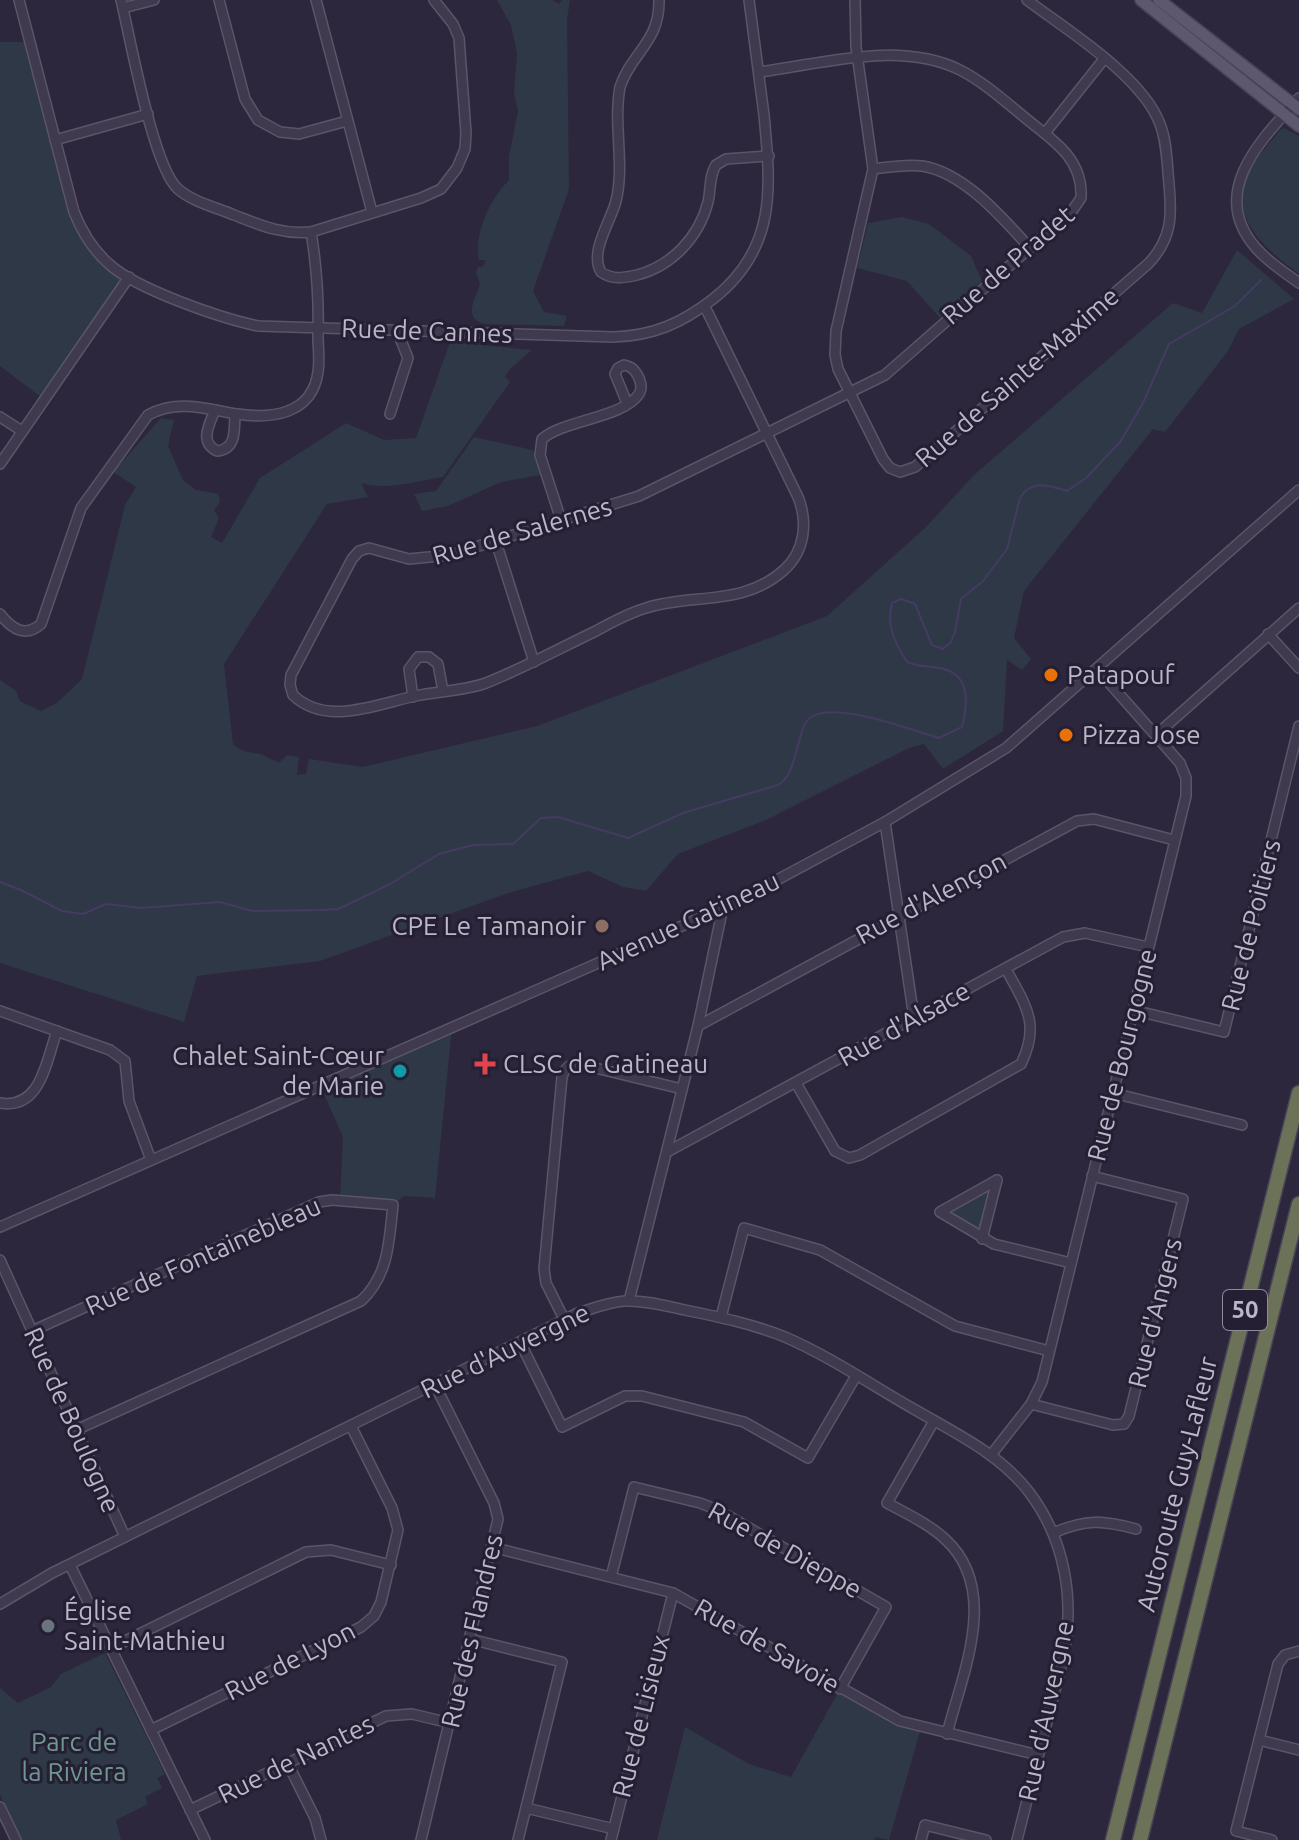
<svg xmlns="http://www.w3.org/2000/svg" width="1299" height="1840" font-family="Ubuntu,sans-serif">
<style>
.green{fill:#2f3846}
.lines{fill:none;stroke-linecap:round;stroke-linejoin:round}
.stream{stroke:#453b62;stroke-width:2}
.minor-casing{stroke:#5a5568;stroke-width:12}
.major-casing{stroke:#484356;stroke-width:14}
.highway-casing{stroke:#474255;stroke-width:17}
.minor{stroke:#3f3a4d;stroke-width:9}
.major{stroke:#5d586d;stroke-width:11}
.highway{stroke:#6c7258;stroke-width:14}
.food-dot{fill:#e8710a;stroke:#241f32;stroke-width:3}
.education-dot{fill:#8d6e63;stroke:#241f32;stroke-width:3}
.health-dot{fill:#e0444e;stroke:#241f32;stroke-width:3}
.culture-dot{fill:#0f9aa8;stroke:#241f32;stroke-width:3}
.worship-dot{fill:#6b7280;stroke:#241f32;stroke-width:3}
.labels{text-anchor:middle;stroke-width:6;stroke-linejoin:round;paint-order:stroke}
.shield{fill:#241f32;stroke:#8e899b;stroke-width:2}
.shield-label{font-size:24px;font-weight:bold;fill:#bbb6c8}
.street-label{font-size:26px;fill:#bbb6c8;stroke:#241f32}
.poi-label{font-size:26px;fill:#bbb6c8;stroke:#241f32;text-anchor:start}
.park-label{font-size:26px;fill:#6f9792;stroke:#241f32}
</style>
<rect width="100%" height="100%" fill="#2c273d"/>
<g class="green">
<path d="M497,0h55l7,4 3,-4h8l-3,19 2,170 -36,102 11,21 23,4 -3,10 -80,-2c-23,-7 -7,-26 -4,-41l-4,-10 2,-6 5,-1 3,-6h-7c-5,-27 11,-61 30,-80v-24l9,-45 -4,-18 3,-40 -6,-28z"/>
<polygon points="0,42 30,42 71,201 89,241 129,277 45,400 0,366"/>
<path d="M1284,128l15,8v138c-36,-27 -76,-59 -46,-109 7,-12 18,-23 27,-35z"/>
<polygon points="902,217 929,224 971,256 982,281 940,318 907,281 857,268 868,223"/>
<path d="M1237,250l57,49 -55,30 -11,22 -63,81 -12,-3 -129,162 -10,47 17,21 -9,11 -15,-10 -4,71 -60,38 -19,-25 -15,4 -143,72 -88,34 -32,37 -23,-4 -35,-16 -80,22 -188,68 -123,15 -13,46 -184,-59v-283l16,11 4,10 21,10 16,-8 25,-24 43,-174 11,-18 -23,-15 48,-54 13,2 -6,26 15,34 13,10 22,4 2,8 -6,8 5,8 -8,19 11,6 38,-65 86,-55 38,17 32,-2 34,-96 82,8 -22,19 -5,7 5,6 -67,95c-26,4 -56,14 -82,6l7,14 -41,7 -103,160 9,80c13,10 13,7 27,10 7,2 12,7 20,8l7,-7 12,2 -2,18 9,-1 3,-15 54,8 174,-41 290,-110 99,-89 48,-52 199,-172 29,10z"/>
<polygon points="474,437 533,450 540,475 501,482 448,506 422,511 414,494 436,491"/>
<polygon points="452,1027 435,1198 404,1196 393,1205 340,1200 343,1137 320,1085"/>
<polygon points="997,1180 982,1239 940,1212"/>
<polygon points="105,1653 165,1774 157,1778 162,1788 145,1797 148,1804 116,1820 121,1840 22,1840 0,1795 0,1688 18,1703 51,1687 61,1674"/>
<polygon points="840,1689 921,1728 889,1840 876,1837 874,1840 657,1840 685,1727 749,1764 791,1777"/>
</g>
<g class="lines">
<path class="stream" d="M0,882l21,8 41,21 21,3 23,-10 35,4 79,-6 32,9 69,-1 17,-1 15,-7 37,-18 49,-30 34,-9 40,-1 28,-26 17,-1 70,21 55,-25 95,-28c14,-8 16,-28 21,-43 3,-11 4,-20 14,-26 26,-14 98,14 126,22l23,-11c6,-24 9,-53 -22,-59 -12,-2 -22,-1 -33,-6 -12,-19 -21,-36 -15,-59l9,-4 14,5 17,41 11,4 8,-7 4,-10 6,-33 22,-18 24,-32 13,-51c11,-19 28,-13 47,-7l19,-13 34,-36 23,-39 26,-59 66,-38 26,-26"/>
<g class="minor-casing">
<g id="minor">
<path d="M19,0l55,212c8,20 19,38 35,52 27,25 111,54 149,62l355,11c40,-1 69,-14 100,-38 64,-50 58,-111 51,-184 -5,-38 -10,-77 -15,-115"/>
<path d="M121,0c9,37 32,167 57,189 15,13 37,18 56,26 26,10 48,20 77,17l110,-34 20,-9 16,-21 8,-19 1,-16 -7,-95 -6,-14 -19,-24"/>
<polyline points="219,0 245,99 258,120 280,132 299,134 347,121"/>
<polyline points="316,0 372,212"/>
<path d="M659,0c1,42 -28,53 -39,87 -7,38 5,77 -4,114 -5,20 -27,51 -15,71 11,8 23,6 36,3 35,-9 62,-38 71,-73 3,-13 1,-26 8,-37l10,-6 43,-3"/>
<path d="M855,0l1,47 17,122 -37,162 -1,24 3,14 45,90 7,9 10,4 15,-5 234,-204c23,-25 23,-47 20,-79 -2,-20 -2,-42 -9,-60 -18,-48 -92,-93 -133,-124"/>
<polyline points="123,8 154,0"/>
<path d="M1299,98c-37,41 -92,94 -43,150 12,14 28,24 43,35"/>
<polyline points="1045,133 1104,59"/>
<polyline points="55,140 148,114"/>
<path d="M873,169c16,-2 33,-5 49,-3 41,6 80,51 107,81"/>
<path d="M704,306l4,7 90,184c10,25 7,54 -14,73 -41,37 -92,23 -138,38 -17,5 -34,14 -50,23 -36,17 -72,37 -110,52 -22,8 -48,8 -71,13 -38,8 -89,31 -122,-1l-3,-10 1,-10 61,-116 7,-8 10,-3 40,11 41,-4 189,-59 246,-121 187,-164 9,-13c2,-35 -21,-53 -47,-73 -24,-19 -48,-42 -74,-55 -61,-30 -138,-6 -201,2"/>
<path d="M215,410c-6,15 -16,32 2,41 20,-2 17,-21 18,-37"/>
<polyline points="390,414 408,358 400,338 401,330"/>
<polyline points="0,417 22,431"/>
<polyline points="0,464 129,277"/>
<path d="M561,520l-21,-65 2,-16c21,-19 81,-21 97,-45 4,-6 2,-12 -1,-18 -4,-7 -6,-9 -14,-11l-6,3 -3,6 12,29"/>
<polyline points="496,542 534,662"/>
<path d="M0,614c12,15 25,24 41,10l40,-116 67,-93c30,-16 58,-6 89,-1 34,5 75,1 81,-42 2,-12 0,-24 0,-36 1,-36 -1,-68 -7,-104"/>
<polyline points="1268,634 1299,668"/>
<polyline points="413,697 409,669 418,657 429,657 438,664 443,691"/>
<polyline points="1156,735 1299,608"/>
<polyline points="885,822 914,1018"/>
<polyline points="1133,1010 1224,1032 1299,726"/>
<polyline points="0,1011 110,1050 125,1061 129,1101 151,1160"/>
<polyline points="698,1026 1077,821 1094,819 1174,840"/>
<path d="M796,1083l39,68 14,7 11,-3 161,-91c20,-41 4,-59 -15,-95"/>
<polyline points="1113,1093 1242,1125"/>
<path d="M0,1103c41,7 46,-42 57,-72"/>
<polyline points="667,1152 1063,937 1085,933 1148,947"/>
<polyline points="997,1180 940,1212 994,1244 1071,1263"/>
<polyline points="0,1227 734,903 885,822 1006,748 1299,490"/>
<polyline points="982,1239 997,1180"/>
<polyline points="0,1260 125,1537"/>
<polyline points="629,1301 698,1026 723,907"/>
<polyline points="721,1317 744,1228 820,1250 955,1326 1049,1351"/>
<path d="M564,1319l-18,-36 -2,-14 18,-192c3,-9 7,-14 17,-13l103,25"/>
<path d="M32,1331l287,-129 13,-2 61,5c-4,36 -4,70 -32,96l-285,129"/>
<polyline points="520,1342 562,1427 625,1396 642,1396 744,1422 808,1458 856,1376"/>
<polyline points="1031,1404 1113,1425 1124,1424 1129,1416 1183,1199 1092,1176"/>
<path d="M934,1421l-47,82c20,11 42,21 58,36 56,51 17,135 2,195"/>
<polyline points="991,1455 1031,1404 1042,1382 1186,796 1186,778 1180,763 1097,669"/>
<path d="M1053,1533c33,-14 49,-13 83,-4"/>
<polyline points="492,1547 673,1593 900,1721 1038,1755"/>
<polyline points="70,1565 205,1840"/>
<polyline points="611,1577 634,1487 700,1503 718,1510 886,1607 840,1689"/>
<path d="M0,1604l52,-31 526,-260c16,-5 31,-11 47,-12 20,-1 41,5 60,9 34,7 68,14 100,27 44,19 85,47 127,71 41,24 87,45 117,84 37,49 46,109 34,167l-46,181"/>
<polyline points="470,1639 562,1662 518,1840"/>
<polyline points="111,1648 306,1552 331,1550 391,1565"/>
<polyline points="151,1730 361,1627 374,1616 381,1602 398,1530 392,1508 351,1426"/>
<polyline points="1259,1740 1299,1750"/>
<polyline points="288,1764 315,1818 321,1840"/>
<polyline points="0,1807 16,1840"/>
<polyline points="526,1808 614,1829"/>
<polyline points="190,1810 386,1716 412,1714 450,1723"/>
<polyline points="421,1840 498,1519 494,1503 435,1385"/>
<polyline points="611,1840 673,1593"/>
<polyline points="921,1840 925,1825 986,1840"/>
<polyline points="1272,1840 1236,1831 1278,1664 1285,1655 1299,1651"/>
</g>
</g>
<g class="major-casing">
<g id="major">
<polyline points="1141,0 1299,126"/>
<polyline points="1159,0 1299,109"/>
</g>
</g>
<g class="highway-casing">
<g id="highway">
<polyline points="1113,1840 1299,1093"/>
<polyline points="1140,1840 1299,1204"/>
</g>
</g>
<use href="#minor" class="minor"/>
<use href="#major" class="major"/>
<use href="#highway" class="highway"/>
</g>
<g class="food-dot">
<circle cx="1051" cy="675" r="8"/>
<circle cx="1066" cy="735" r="8"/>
</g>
<circle class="education-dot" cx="602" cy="926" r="8"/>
<path class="health-dot" d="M481 1052h8v8h8v8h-8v8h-8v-8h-8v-8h8z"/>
<circle class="culture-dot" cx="400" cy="1071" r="8"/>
<circle class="worship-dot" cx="48" cy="1626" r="8"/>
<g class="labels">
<rect class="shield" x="1223" y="1290" width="44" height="40" rx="6"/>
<g class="shield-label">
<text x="1245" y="1318">50</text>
</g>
<g class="street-label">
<text transform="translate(1008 265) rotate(-41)" y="9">Rue de Pradet</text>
<text transform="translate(427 331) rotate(2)" y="9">Rue de Cannes</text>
<text transform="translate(1017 377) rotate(-41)" y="9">Rue de Sainte-Maxime</text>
<text transform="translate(522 531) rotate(-16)" y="9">Rue de Salernes</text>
<text transform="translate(931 898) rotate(-28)" y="9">Rue d'Alençon</text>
<text transform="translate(688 921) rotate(-25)" y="9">Avenue Gatineau</text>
<text transform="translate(1251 925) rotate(-76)" y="9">Rue de Poitiers</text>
<text transform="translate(904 1024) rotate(-29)" y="9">Rue d'Alsace</text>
<text transform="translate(1122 1055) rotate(-76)" y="9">Rue de Bourgogne</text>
<text transform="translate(203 1256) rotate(-24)" y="9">Rue de Fontainebleau</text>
<text transform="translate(1155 1313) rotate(-76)" y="9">Rue d'Angers</text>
<text transform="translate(505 1351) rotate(-26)" y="9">Rue d'Auvergne</text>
<text transform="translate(72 1420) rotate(66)" y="9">Rue de Boulogne</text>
<text transform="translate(1177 1484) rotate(-76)" y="9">Autoroute Guy-Lafleur</text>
<text transform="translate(785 1550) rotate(29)" y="9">Rue de Dieppe</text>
<text transform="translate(472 1631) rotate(-77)" y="9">Rue des Flandres</text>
<text transform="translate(767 1646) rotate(30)" y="9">Rue de Savoie</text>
<text transform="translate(290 1661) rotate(-27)" y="9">Rue de Lyon</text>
<text transform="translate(1046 1711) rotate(-78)" y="9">Rue d'Auvergne</text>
<text transform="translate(641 1716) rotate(-76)" y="9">Rue de Lisieux</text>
<text transform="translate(296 1759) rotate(-26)" y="9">Rue de Nantes</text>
</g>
<g class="poi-label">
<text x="1067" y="684">Patapouf</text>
<text x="1082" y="744">Pizza Jose</text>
<text x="586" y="935" text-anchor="end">CPE Le Tamanoir</text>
<text x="384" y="1065" text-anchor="end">Chalet Saint-Cœur<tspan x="384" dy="30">de Marie</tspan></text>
<text x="503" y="1073">CLSC de Gatineau</text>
<text x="64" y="1620">Église<tspan x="64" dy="30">Saint-Mathieu</tspan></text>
</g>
<g class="park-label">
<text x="74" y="1751">Parc de<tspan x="74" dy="30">la Riviera</tspan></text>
</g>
</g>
</svg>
